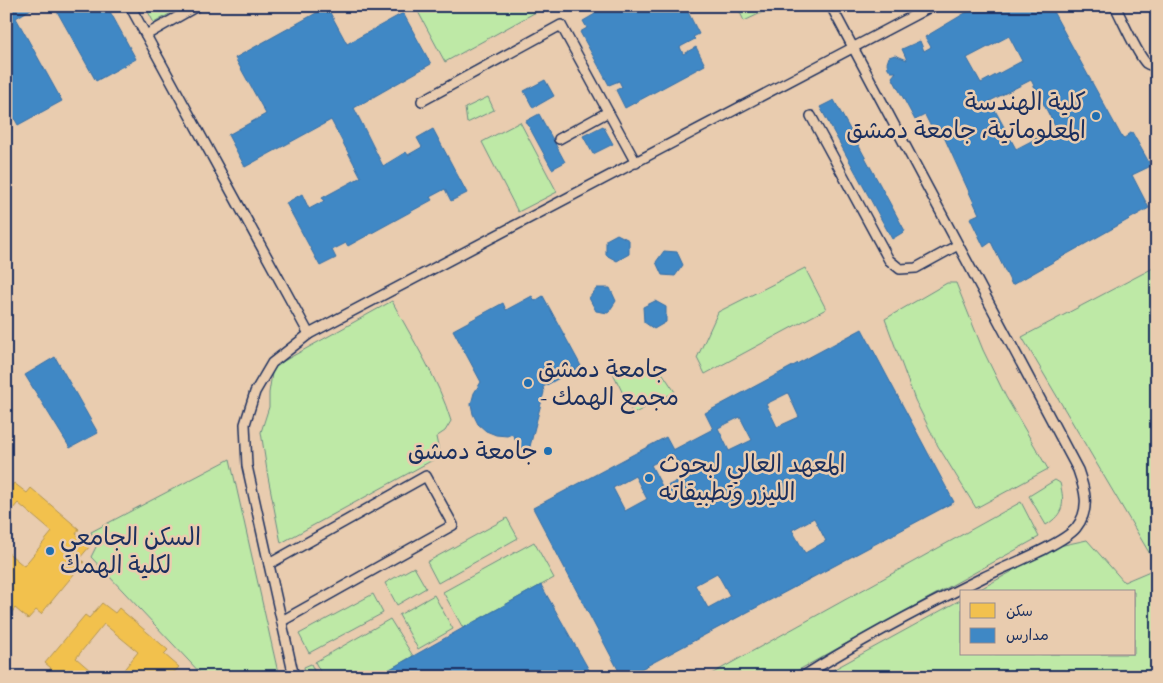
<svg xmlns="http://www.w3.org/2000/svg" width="1163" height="683" font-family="Caveat,'Playpen Sans Arabic',sans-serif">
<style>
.green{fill:#bee9a6;stroke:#6c8c82}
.homes{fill:#f2c14e;stroke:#b29553}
.schools{fill:#3f88c5;stroke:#346da6;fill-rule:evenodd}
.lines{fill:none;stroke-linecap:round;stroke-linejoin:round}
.service-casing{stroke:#1b2f5e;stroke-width:12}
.service{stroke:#e9ccaf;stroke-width:9}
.poi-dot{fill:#1f6fb2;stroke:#e9ccaf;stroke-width:2}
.labels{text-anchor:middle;stroke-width:5;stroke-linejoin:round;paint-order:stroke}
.poi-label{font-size:24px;fill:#1b2f5e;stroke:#e9ccaf;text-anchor:start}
</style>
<rect width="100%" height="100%" fill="#e9ccaf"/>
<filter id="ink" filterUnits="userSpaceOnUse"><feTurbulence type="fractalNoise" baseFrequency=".02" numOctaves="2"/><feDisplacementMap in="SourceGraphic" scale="10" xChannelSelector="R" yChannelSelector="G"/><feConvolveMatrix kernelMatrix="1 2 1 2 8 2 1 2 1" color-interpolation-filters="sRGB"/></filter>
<g filter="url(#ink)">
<g class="green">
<polygon points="145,6 183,6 154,23"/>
<polygon points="415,6 547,6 445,62"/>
<polygon points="737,6 776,6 744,21"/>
<polygon points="488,97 494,110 467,123 465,108"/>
<polygon points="520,122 557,192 518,212 482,142"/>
<polygon points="1157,266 1157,566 1022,337"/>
<polygon points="805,268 826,309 705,374 697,358 718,312"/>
<polygon points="947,283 956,283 983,350 1006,397 1048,469 976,508 938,446 915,400 885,319"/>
<path d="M392,301c20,38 47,79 59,120l-6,10 -9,6 4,19 -159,87 -13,-66 -7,-45 8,-25v-14l4,-26z"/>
<polygon points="620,367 661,371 675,392 633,414 612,371"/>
<polygon points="230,459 279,677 204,677 91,557 97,545 91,532"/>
<path d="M1055,480l5,3c5,20 4,31 -14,42l-17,-29z"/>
<polygon points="1021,502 1039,537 786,677 706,677"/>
<polygon points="507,518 518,538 438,583 427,562"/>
<polygon points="1087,540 1124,582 1157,568 1157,677 820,677 962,599 962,654 1134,654 1134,592 975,592 1011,572 1017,566 1046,555 1059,546"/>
<polygon points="534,542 554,578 463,628 443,592"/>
<polygon points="414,567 426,588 397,605 385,583"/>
<polygon points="373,594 383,613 309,653 299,634"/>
<polygon points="434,595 453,629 418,649 399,615"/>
<polygon points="390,619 413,656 376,677 323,677 315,662"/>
<polygon points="311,664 317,677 306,677 304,667"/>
</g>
<g class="homes">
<polygon points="14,483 27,493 31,488 79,529 76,534 90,546 79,559 84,562 41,614 36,610 28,619 15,608 10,615 6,611 6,551 24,566 52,532 18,503 6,517 6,492"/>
<polygon points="102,603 115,613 119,608 168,650 164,654 179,667 170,677 118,677 138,652 104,624 76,658 98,677 43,677 51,668 45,663 85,615 89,618"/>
</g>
<g class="schools">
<polygon points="6,6 36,6 16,18 62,101 18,125 6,103"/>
<polygon points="54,6 107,6 136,59 96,81"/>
<polygon points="596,6 685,6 699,34 693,37 695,39 680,47 683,54 696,47 705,65 625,108 616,90 622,87 619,81 609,85 580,32 587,28 583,21 595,14 592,9"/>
<path d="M977,6h73l73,133 9,-7 19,34 -19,9 17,33 -137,77 -21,-43 -7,5 -14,-29 9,-4 -39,-86 -7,3 -8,-16 -10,5 -23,-43 4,-5h-5l-3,-4 -1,-5 2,-6 6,-2 12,5 -5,-11 18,-8 4,10 7,-4 -6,-10zM1009,36l13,25 -41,22 -14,-25zM1031,80l25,48 -40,21 -26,-48z"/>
<polygon points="327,7 347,44 403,13 431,64 354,108 383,166 406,152 408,155 422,147 417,138 433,129 467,193 451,201 445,189 430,197 432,200 348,246 346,243 332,250 336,258 320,266 286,203 302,194 309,209 324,201 322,198 361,177 331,120 245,167 228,135 266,114 235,58"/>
<polygon points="545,80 554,96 533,108 524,91"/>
<polygon points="834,100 905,231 892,239 820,107"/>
<polygon points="539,114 565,162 552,169 526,121"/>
<polygon points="603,126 613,144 593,154 583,136"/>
<polygon points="617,234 629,240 629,254 617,261 606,255 606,240"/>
<polygon points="664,251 677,252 683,265 675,276 662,275 656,262"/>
<polygon points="597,288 610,288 616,301 608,313 596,311 589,298"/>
<polygon points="532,296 535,301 543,296 581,366 543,387 544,392 527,458 512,434 507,436 496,435 486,431 478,424 473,414 471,404 474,393 481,382 453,330 503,303 506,310"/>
<polygon points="655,301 666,307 666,322 654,329 644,322 643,307"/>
<path d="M862,329l92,173 -328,175h-4l-89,-169 133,-71 7,13 40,-21 -8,-16zM788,393l11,24 -22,10 -11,-23zM740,417l12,23 -23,11 -11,-23zM673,454l12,23 -22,11 -12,-23zM635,476l12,23 -22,12 -12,-23zM814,518l12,23 -21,12 -13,-23zM717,573l13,23 -22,12 -13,-23z"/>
<polygon points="55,357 98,433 70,448 25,375"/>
<polygon points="541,585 593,677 376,677 463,628"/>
</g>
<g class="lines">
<g class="service-casing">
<g id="service">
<polyline points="130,6 309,334"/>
<path d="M1115,6c7,13 22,48 31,57 3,2 7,3 11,3"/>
<polyline points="146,35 197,6"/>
<polyline points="422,101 561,25 636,163"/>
<polyline points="811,116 889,260 900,269 916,268 958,245"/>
<polyline points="559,139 608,112"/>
<polyline points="269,564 426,476 453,525 282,621"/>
<polyline points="294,677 247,466 245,424 255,392 272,363 309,334 932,6"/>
<path d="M802,677c58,-37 119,-69 180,-99 22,-11 81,-34 94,-50 15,-19 9,-38 2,-58l-247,-464"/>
</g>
</g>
<use href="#service" class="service"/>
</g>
</g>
<g class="poi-dot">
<circle cx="1096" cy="116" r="5"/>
<circle cx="528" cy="383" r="5"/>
<circle cx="548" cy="451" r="5"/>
<circle cx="649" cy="478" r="5"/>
<circle cx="50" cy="551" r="5"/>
</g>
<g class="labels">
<g class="poi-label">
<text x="1086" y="110" text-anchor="end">كلية الهندسة<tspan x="1086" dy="28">المعلوماتية، جامعة دمشق</tspan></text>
<text x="538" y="377">جامعة دمشق<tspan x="538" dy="28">- مجمع الهمك</tspan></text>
<text x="538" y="459" text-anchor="end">جامعة دمشق</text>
<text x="659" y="472">المعهد العالي لبحوث<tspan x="659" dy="28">الليزر وتطبيقاته</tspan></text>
<text x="60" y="545">السكن الجامعي<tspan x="60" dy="28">لكلية الهمك</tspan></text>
</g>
</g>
<rect width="1163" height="683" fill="none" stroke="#e9ccaf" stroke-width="25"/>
<rect x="12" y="12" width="1138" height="658" fill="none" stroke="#1b2f5e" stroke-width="2" filter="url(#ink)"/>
<rect x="960" y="590" width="175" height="65" fill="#e9ccaf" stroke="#978d8f"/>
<rect x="970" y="603" width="25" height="15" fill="#f2c14e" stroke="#978d8f"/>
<text x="1006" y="616" font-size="15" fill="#1b2f5e">سكن</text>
<rect x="970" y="628" width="25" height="15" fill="#3f88c5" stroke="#978d8f"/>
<text x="1006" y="640" font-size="15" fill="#1b2f5e">مدارس</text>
</svg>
